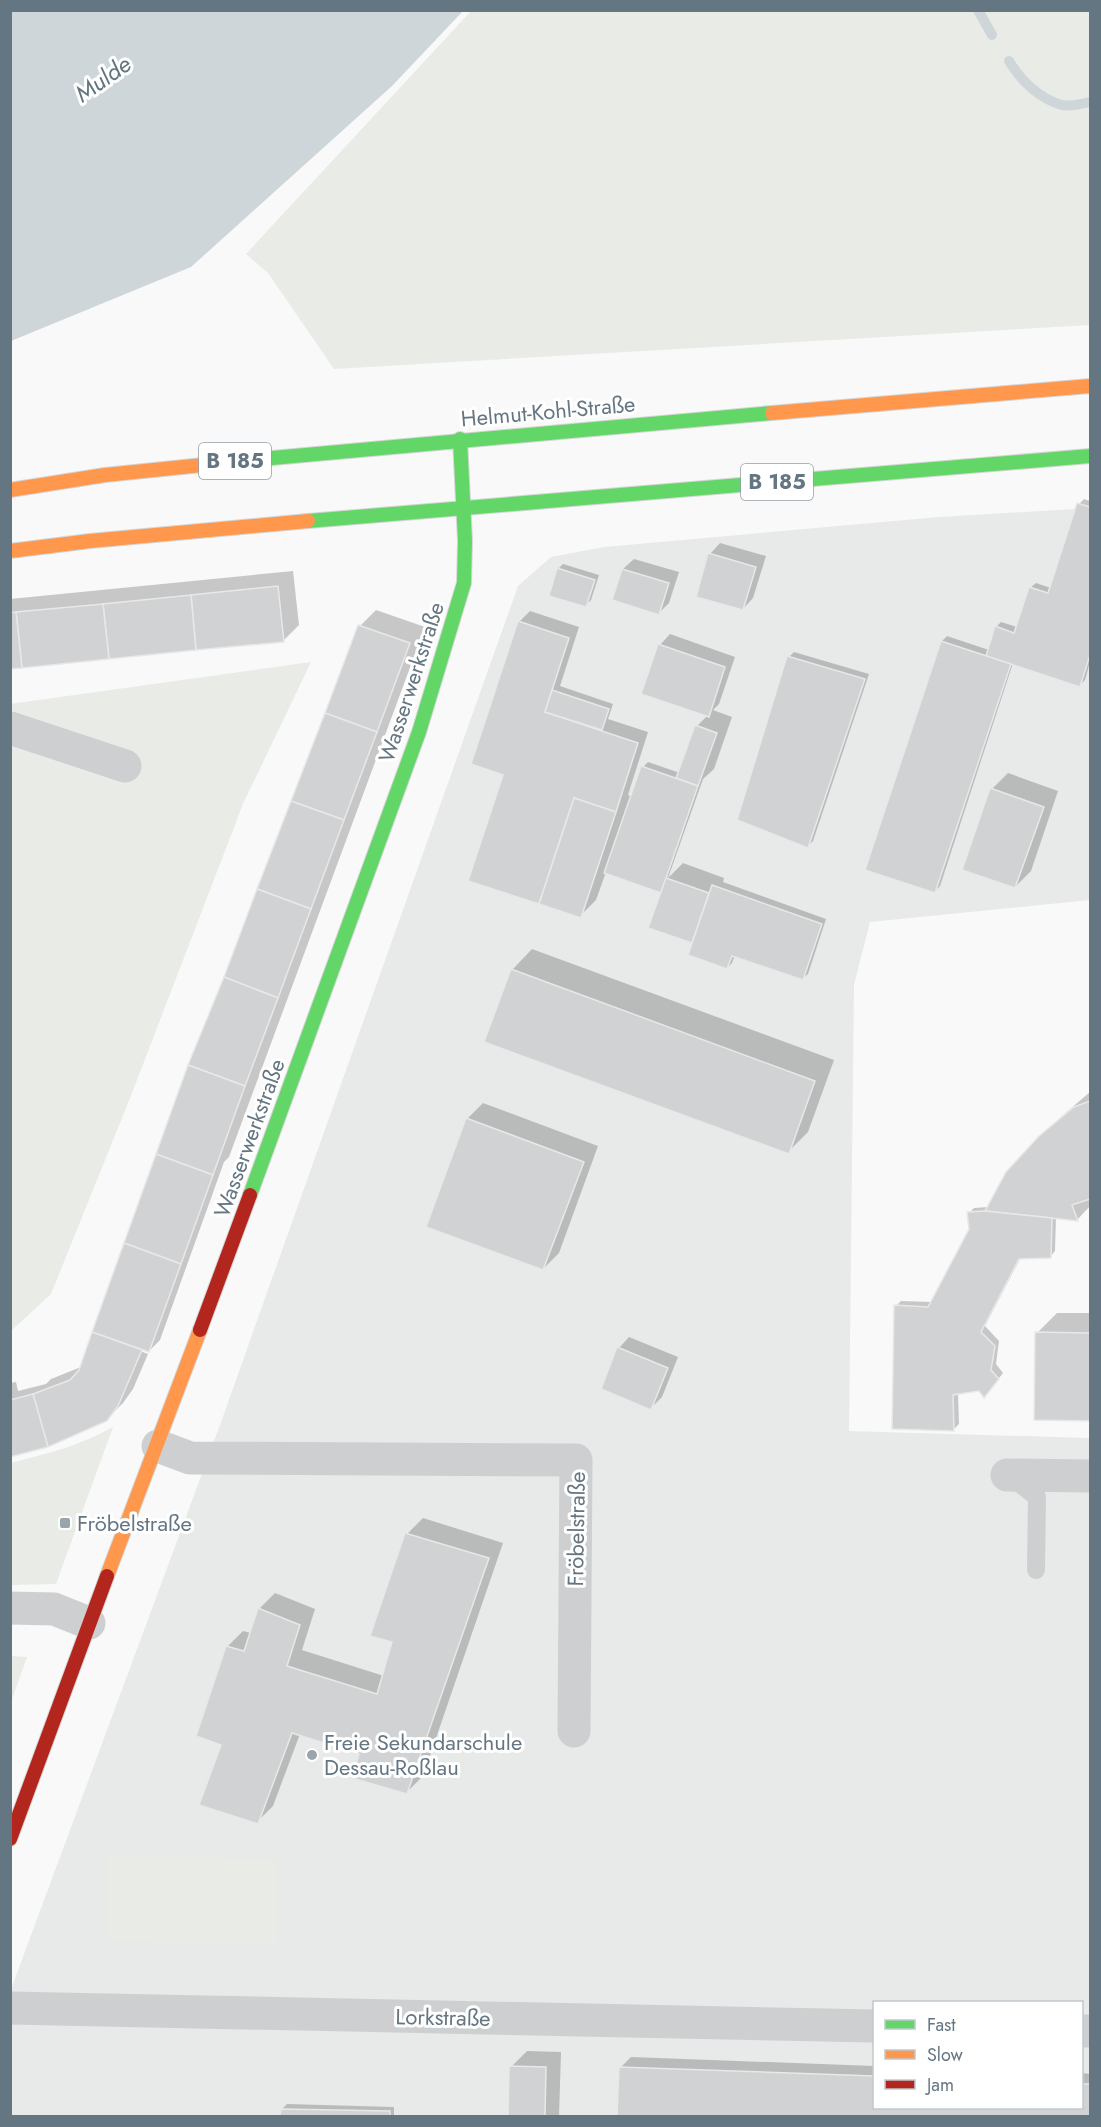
<svg xmlns="http://www.w3.org/2000/svg" width="1101" height="2127" font-family="Jost,sans-serif">
<style>
.built{fill:#e8e9e9;fill-rule:evenodd}
.green{fill:#e8ebe6}
.water{fill:#ced6d9}
.shadow{fill:#0003}
.lines{fill:none;stroke-linecap:round;stroke-linejoin:round}
.stream{stroke:#ced6d9;stroke-width:10}
.building{fill:#d0d2d3;stroke:#e8e8e8;stroke-width:1.5}
.fast-casing{stroke:#d5d6d7;stroke-width:16}
.slow-casing{stroke:#d5d6d7;stroke-width:16}
.jam-casing{stroke:#d5d6d7;stroke-width:16}
.lane{stroke:#cecfd0;stroke-width:18}
.street{stroke:#cecfd0;stroke-width:33}
.fast{stroke:#63d668;stroke-width:14}
.slow{stroke:#ff974d;stroke-width:14}
.jam{stroke:#b3261e;stroke-width:14}
.poi-dot{fill:#99a4ac;stroke:#fff;stroke-width:2}
.labels{text-anchor:middle;stroke-width:6;stroke-linejoin:round;paint-order:stroke}
.shield{fill:#fff;stroke:#939fa8;stroke-width:1.5}
.shield-label{font-size:21px;font-weight:bold;fill:#657683}
.street-label{font-size:22px;fill:#657683;stroke:#fff}
.poi-label{font-size:22px;fill:#657683;stroke:#fff;text-anchor:start}
.water-label{font-size:24px;font-style:italic;fill:#60757c;stroke:#fff}
</style>
<rect width="100%" height="100%" fill="#f9f9f9"/>
<path class="built" d="M1090,508v392l-220,22 -16,63 -5,446 241,7v678h-1079l-1,-124 210,-567 298,-839 33,-29 53,-10 335,-30zM874,2002h208v106h-208z"/>
<g class="green">
<polygon points="472,10 1090,11 1090,325 334,369 268,273 246,254"/>
<polygon points="311,662 243,804 132,1093 51,1294 11,1331 10,704"/>
<path d="M113,1427l-57,157 -45,1v-122c35,-9 71,-18 102,-36z"/>
<polygon points="11,1656 27,1657 11,1702 10,1656"/>
<polygon points="108,1856 277,1859 276,1944 106,1941"/>
</g>
<polygon class="water" points="11,10 463,10 463,11 392,86 191,267 11,341"/>
<g class="shadow">
<polygon points="1084,499 1090,501 1090,662 1085,680 1080,685 1013,663 940,886 935,891 942,641 947,636 989,650 996,627 1001,622 1017,627 1030,588 1036,583 1051,588 1079,504"/>
<polygon points="720,543 766,556 753,598 743,609 710,554"/>
<polygon points="634,559 679,572 669,603 659,613 623,569"/>
<polygon points="563,564 599,575 591,600 586,605 558,569"/>
<polygon points="293,571 299,625 283,641 10,668 10,599"/>
<polygon points="376,610 425,627 229,1157 224,1162 160,1340 150,1350 100,1333 100,1336 148,1354 133,1389 123,1403 106,1420 10,1456 10,1383 16,1382 18,1391 46,1384 51,1379 81,1367 190,1066 360,626"/>
<polygon points="530,611 579,627 560,686 613,704 608,719 648,732 628,795 632,797 643,767 648,762 680,773 697,726 708,715 660,645 670,634 735,657 719,704 713,710 732,717 714,769 703,779 668,878 683,863 724,878 723,882 826,919 808,974 802,979 735,955 732,963 727,968 696,937 692,941 665,887 606,872 596,900 580,916 505,774 519,622"/>
<polygon points="794,652 869,674 813,841 808,846 789,657"/>
<polygon points="1008,773 1058,791 1031,871 1015,887 992,789"/>
<polygon points="532,949 834,1060 808,1132 788,1152 512,970"/>
<polygon points="1090,1092 1090,1206 1078,1219 1056,1217 1055,1251 1050,1257 1021,1257 985,1326 999,1341 996,1364 1003,1373 989,1391 980,1389 958,1393 959,1424 954,1429 896,1306 901,1301 932,1302 970,1229 969,1213 974,1208 989,1207 1040,1137 1062,1116"/>
<polygon points="483,1103 598,1146 559,1253 543,1269 467,1119"/>
<polygon points="1057,1313 1090,1313 1090,1420 1035,1419 1037,1333"/>
<polygon points="629,1337 678,1357 662,1397 651,1408 619,1348"/>
<polygon points="423,1518 503,1543 423,1776 407,1792 361,1753 300,1734 273,1806 257,1822 223,1744 227,1647 243,1631 251,1633 259,1609 275,1593 315,1609 302,1650 384,1676 394,1641 407,1534"/>
<polygon points="527,2051 561,2052 559,2116 509,2116 511,2067"/>
<polygon points="631,2057 874,2066 874,2108 1082,2108 1082,2073 1090,2074 1090,2116 618,2116 620,2068"/>
<polygon points="287,2104 394,2107 394,2116 282,2116 282,2109"/>
</g>
<g class="lines">
<g class="stream">
<polyline points="978,10 992,35"/>
<path d="M1009,61c12,20 31,38 53,44 8,2 20,-1 28,-3"/>
</g>
</g>
<g class="building">
<polygon points="1077,503 1090,507 1090,655 1080,687 986,656 995,626 1014,633 1029,587 1048,593"/>
<polygon points="708,553 756,567 743,610 696,597"/>
<polygon points="557,568 595,580 586,607 549,596"/>
<polygon points="622,569 669,583 659,615 612,600"/>
<polygon points="278,586 284,642 196,650 191,595"/>
<polygon points="191,595 196,650 109,659 103,604"/>
<polygon points="103,604 109,659 22,668 16,612"/>
<polygon points="16,612 22,668 10,669 10,613"/>
<polygon points="518,621 569,638 545,712 638,743 616,812 574,798 539,904 468,881 503,775 471,764"/>
<polygon points="358,625 410,643 377,732 325,713"/>
<polygon points="941,641 1011,664 935,893 865,870"/>
<polygon points="658,644 725,667 709,717 641,694"/>
<polygon points="787,656 865,679 808,848 737,820"/>
<polygon points="552,690 609,709 602,730 545,712"/>
<polygon points="325,713 377,732 344,820 291,801"/>
<polygon points="695,725 717,733 698,786 676,778"/>
<polygon points="641,766 698,786 661,893 604,873"/>
<polygon points="990,788 1044,807 1015,888 962,870"/>
<polygon points="574,798 616,812 581,918 539,904"/>
<polygon points="291,801 344,820 311,909 257,889"/>
<polygon points="666,878 709,893 692,943 648,928"/>
<polygon points="712,885 822,924 803,980 732,956 727,969 688,955"/>
<polygon points="257,889 311,909 278,998 224,977"/>
<polygon points="511,969 815,1081 789,1154 484,1042"/>
<polygon points="224,977 278,998 245,1086 188,1065"/>
<polygon points="188,1065 245,1086 213,1175 156,1154"/>
<polygon points="1090,1101 1090,1199 1072,1205 1078,1221 985,1211 1006,1172 1039,1136 1074,1107"/>
<polygon points="466,1118 584,1162 543,1270 426,1227"/>
<polygon points="156,1154 213,1175 181,1264 124,1243"/>
<polygon points="985,1211 1052,1218 1051,1258 1019,1259 981,1332 995,1346 991,1370 999,1379 984,1398 979,1391 953,1395 954,1431 892,1429 894,1305 928,1307 969,1229 967,1212"/>
<polygon points="124,1243 181,1264 149,1352 92,1332"/>
<polygon points="92,1332 142,1350 118,1406 107,1421 48,1447 33,1394 70,1380 79,1370"/>
<polygon points="1035,1332 1090,1333 1090,1421 1034,1420"/>
<polygon points="617,1347 668,1368 651,1410 601,1389"/>
<polygon points="33,1394 48,1447 10,1457 10,1400"/>
<polygon points="405,1533 489,1558 407,1794 352,1778 359,1754 292,1733 258,1824 199,1805 221,1745 196,1736 226,1646 244,1651 258,1608 300,1625 287,1666 377,1694 392,1642 370,1636"/>
<polygon points="509,2066 546,2067 545,2116 508,2116"/>
<polygon points="619,2067 874,2076 874,2108 1082,2108 1082,2084 1090,2084 1090,2116 617,2116"/>
<polygon points="281,2109 390,2111 390,2116 280,2116"/>
</g>
<g class="lines">
<g class="fast-casing">
<g id="fast">
<polyline points="261,459 772,413"/>
<polyline points="308,521 1090,456"/>
<polyline points="250,1195 419,732 464,583 465,541 460,439"/>
</g>
</g>
<g class="slow-casing">
<g id="slow">
<polyline points="772,413 1090,386"/>
<polyline points="10,490 105,475 261,459"/>
<polyline points="10,551 90,541 308,521"/>
<polyline points="107,1576 200,1330"/>
</g>
</g>
<g class="jam-casing">
<g id="jam">
<polyline points="200,1330 250,1195"/>
<polyline points="10,1839 107,1576"/>
</g>
</g>
<polyline class="lane" points="1011,1477 1037,1497 1036,1570"/>
<g class="street">
<polyline points="10,728 125,766"/>
<polyline points="158,1446 190,1458 576,1460 574,1731"/>
<polyline points="1007,1475 1090,1476"/>
<polyline points="10,1608 54,1609 89,1623"/>
<polyline points="10,2008 874,2026"/>
<polyline points="1082,2031 1090,2031"/>
</g>
<use href="#fast" class="fast"/>
<use href="#slow" class="slow"/>
<use href="#jam" class="jam"/>
</g>
<g class="poi-dot">
<rect x="59" y="1517" width="12" height="12" rx="3"/>
<circle cx="312" cy="1755" r="6"/>
</g>
<g class="labels">
<g class="shield">
<rect x="199" y="443" width="72" height="36" rx="4.5"/>
<rect x="741" y="464" width="72" height="36" rx="4.5"/>
</g>
<g class="shield-label">
<text x="235" y="468">B 185</text>
<text x="777" y="489">B 185</text>
</g>
<g class="street-label">
<text transform="translate(548 411) rotate(-5)" y="8">Helmut-Kohl-Straße</text>
<text transform="translate(411 682) rotate(-72)" y="8">Wasserwerkstraße</text>
<text transform="translate(249 1138) rotate(-70)" y="8">Wasserwerkstraße</text>
<text transform="translate(576 1529) rotate(-89)" y="8">Fröbelstraße</text>
<text transform="translate(443 2017) rotate(1)" y="8">Lorkstraße</text>
</g>
<g class="poi-label">
<text x="77" y="1531">Fröbelstraße</text>
<text x="324" y="1750">Freie Sekundarschule<tspan x="324" dy="25">Dessau-Roßlau</tspan></text>
</g>
<g class="water-label">
<text transform="translate(103 79) rotate(-35)" y="8">Mulde</text>
</g>
</g>
<rect width="1101" height="2127" fill="none" stroke="#657683" stroke-width="24"/>
<rect x="873" y="2001" width="210" height="108" fill="#ffffff" stroke="#c1c8cd" stroke-width="1.5"/>
<rect x="885" y="2020" width="30" height="9" fill="#63d668" stroke="#c1c8cd" stroke-width="1.5"/>
<text x="927" y="2031" font-size="18" fill="#657683">Fast</text>
<rect x="885" y="2050" width="30" height="9" fill="#ff974d" stroke="#c1c8cd" stroke-width="1.5"/>
<text x="927" y="2061" font-size="18" fill="#657683">Slow</text>
<rect x="885" y="2080" width="30" height="9" fill="#b3261e" stroke="#c1c8cd" stroke-width="1.5"/>
<text x="927" y="2091" font-size="18" fill="#657683">Jam</text>
</svg>
